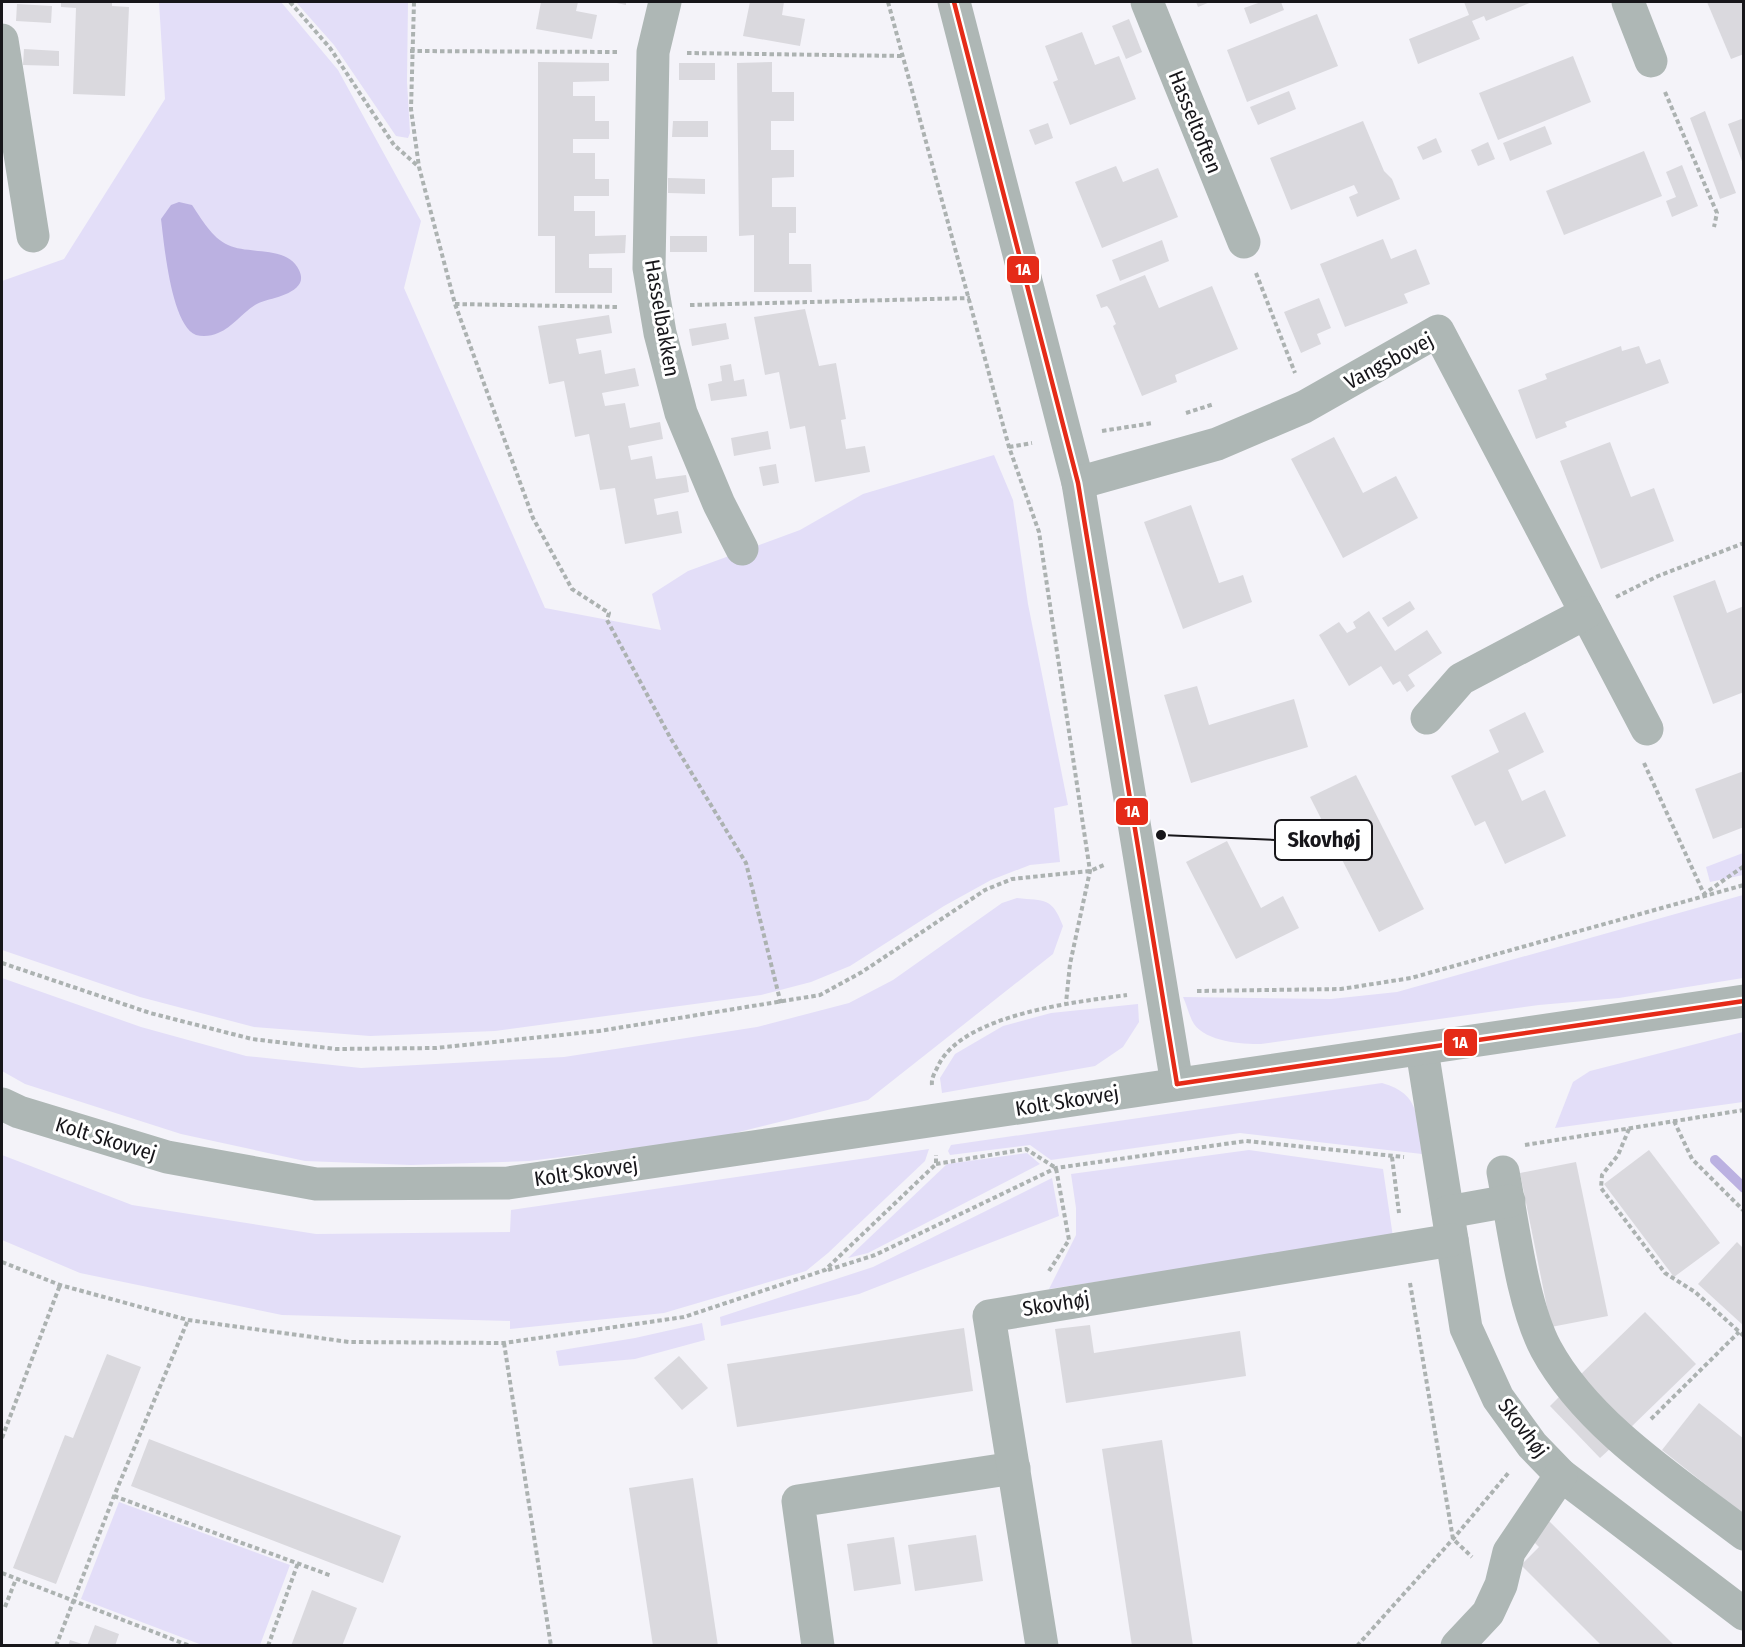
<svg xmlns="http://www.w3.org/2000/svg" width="1745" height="1647" font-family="'Fira Sans Condensed',sans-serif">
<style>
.green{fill:#e3def8}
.water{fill:#bbb1e1}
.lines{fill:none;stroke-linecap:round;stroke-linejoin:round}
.stream{stroke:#bbb1e1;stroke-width:10}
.building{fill:#dad9de}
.path{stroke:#acb2b1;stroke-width:4;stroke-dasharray:4.5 3;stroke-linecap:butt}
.minor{stroke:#aeb7b5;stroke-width:33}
.bus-1-casing{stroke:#fff;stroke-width:9}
.bus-1{stroke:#e52b18;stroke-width:4.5}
.labels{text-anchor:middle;stroke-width:6;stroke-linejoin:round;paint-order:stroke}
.street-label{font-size:21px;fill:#17161a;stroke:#fff}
.leader{fill:none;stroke:#17161a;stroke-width:2}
.callout-dot{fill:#17161a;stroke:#fff;stroke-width:2}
.callout{fill:#fff;stroke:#17161a;stroke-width:2}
.callout-label{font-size:22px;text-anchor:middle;font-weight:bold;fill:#17161a}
.line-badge{stroke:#fff;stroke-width:2}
.badge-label{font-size:16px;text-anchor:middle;font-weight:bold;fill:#fff}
</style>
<rect width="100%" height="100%" fill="#f4f3f9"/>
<g class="green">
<polygon points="159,2 281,2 338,70 421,221 404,288 545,608 661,630 652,594 688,571 800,530 863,494 994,455 1013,500 1028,604 1068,805 1054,808 1060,862 1030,865 991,880 944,906 850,966 811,982 761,995 495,1031 370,1036 254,1027 140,997 2,950 2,281 64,259 165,99"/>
<polygon points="296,2 408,2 407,82 410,133 408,138 396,136 334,45"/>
<polygon points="1743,853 1743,875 1710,882 1706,867"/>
<path d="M1743,895v83l-124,20 -80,7 -278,39c-20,0 -54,-2 -67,-20 -5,-8 -7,-19 -11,-27l148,2 66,-7z"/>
<path d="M1017,898c28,3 35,-1 46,28l-10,28 -185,146 -153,38 -186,23 -118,4 -106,-4 -124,-27 -156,-50 -23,-13v-93l139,49 105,29 115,12 203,-11 193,-30 92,-24 44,-23 109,-77z"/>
<polygon points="1138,1004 1139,1022 1123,1047 1095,1066 942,1093 940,1078 955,1054 1003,1026 1051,1013"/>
<polygon points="1743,1032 1743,1102 1555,1128 1573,1082 1590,1071"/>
<path d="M1382,1083c40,11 34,36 40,71l-182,-21 -189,27 -21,-15 -80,10 -2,-4 3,-6z"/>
<polygon points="929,1149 925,1161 828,1253 806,1271 664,1313 510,1329 510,1321 282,1315 80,1273 2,1240 2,1155 132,1205 316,1234 510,1232 511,1210"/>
<polygon points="1249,1150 1383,1169 1393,1237 1049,1289 1076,1235 1076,1208 1071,1174"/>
<polygon points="1027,1153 1040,1164 868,1253 848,1258 947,1164"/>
<polygon points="1052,1178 1059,1216 859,1294 721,1326 720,1317 873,1267"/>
<polygon points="702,1323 705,1340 635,1359 559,1366 556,1351 635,1338"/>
<polygon points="119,1502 290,1565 260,1645 202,1645 81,1599"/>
</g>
<path class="water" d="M179,202l13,3c9,13 20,33 36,40 21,10 59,0 71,25 2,4 3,9 1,13 -8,14 -33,15 -45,22 -13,8 -22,22 -37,28 -6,3 -15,4 -22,2 -25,-10 -32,-92 -35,-116l10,-14z"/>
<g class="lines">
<polyline class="stream" points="1715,1160 1744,1188"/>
</g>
<g class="building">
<polygon points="61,2 112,2 112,6 129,7 125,96 73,94 76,8 61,7"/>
<polygon points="541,2 578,2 576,11 597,15 592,39 536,29"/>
<polygon points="612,2 626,2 626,5"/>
<polygon points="750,2 784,2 782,15 805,19 800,46 743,36"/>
<polygon points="1196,2 1210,2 1198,7"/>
<polygon points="1261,2 1281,2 1284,10 1250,24 1244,8"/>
<polygon points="1464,2 1532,2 1486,21 1484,16 1472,21 1480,39 1418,64 1409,39 1469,15"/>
<polygon points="1707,2 1744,2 1744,54 1731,59"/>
<polygon points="17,4 52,6 51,23 16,21"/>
<polygon points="1317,14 1338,66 1247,102 1227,50"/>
<polygon points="1129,19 1142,52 1126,59 1112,26"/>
<polygon points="1082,32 1095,65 1119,56 1136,99 1070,125 1053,82 1058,80 1045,46"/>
<polygon points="24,49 59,51 59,66 23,65"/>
<polygon points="1573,56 1591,102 1498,140 1479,93"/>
<polygon points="538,62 609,63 609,81 573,82 573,96 595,96 595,121 609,121 609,139 573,139 573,153 595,153 595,179 609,179 609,196 574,196 574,211 595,211 595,236 626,235 625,253 589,254 589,268 612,268 612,293 555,293 555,236 538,236"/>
<polygon points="772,62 772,92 794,92 794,121 771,121 771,150 794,150 794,177 772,178 772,207 796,207 796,233 789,233 789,264 811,264 812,292 754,292 754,235 739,236 737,63"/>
<rect x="679" y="63" width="36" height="17"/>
<polygon points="1289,91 1296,109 1258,125 1250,107"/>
<polygon points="1705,111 1736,193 1720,199 1690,118"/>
<polygon points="1744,118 1744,164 1743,164 1728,124"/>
<polygon points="673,121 708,121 708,137 672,137"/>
<polygon points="1363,121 1384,171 1392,179 1400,199 1357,217 1349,197 1358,193 1354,185 1291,210 1270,158"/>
<polygon points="1048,123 1053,138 1035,145 1029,130"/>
<polygon points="1545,126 1552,144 1510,161 1503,143"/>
<polygon points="1436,138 1442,152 1423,160 1417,147"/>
<polygon points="1488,142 1495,159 1478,166 1471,150"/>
<polygon points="1644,151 1662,196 1564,235 1546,191"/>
<polygon points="1682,165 1698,206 1672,217 1666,201 1676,197 1666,172"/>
<polygon points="1116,166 1123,182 1158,168 1178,217 1102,248 1075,182"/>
<polygon points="668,178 705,179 705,194 668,193"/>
<rect x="670" y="236" width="37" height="16"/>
<polygon points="1383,239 1391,259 1416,249 1430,284 1404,294 1408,303 1345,327 1320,264"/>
<polygon points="1162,240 1169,261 1120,281 1112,260"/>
<polygon points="1145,275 1159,308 1212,286 1238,349 1175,375 1177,382 1142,396 1113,326 1116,324 1110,310 1107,306 1101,308 1096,295"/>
<polygon points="1319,298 1331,328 1317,334 1321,344 1301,353 1284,312"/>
<polygon points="805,309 819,366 836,363 846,419 841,420 846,449 865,446 870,472 815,482 805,426 790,429 779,372 765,375 754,317"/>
<polygon points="609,315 612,333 576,339 579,354 601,350 605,374 635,368 639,386 602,393 605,406 625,403 630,428 660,422 663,439 628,446 631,460 652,456 656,479 686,475 689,492 654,499 657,515 678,511 682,533 625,544 615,488 600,490 589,434 575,437 564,381 549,384 538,326"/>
<polygon points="726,323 729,339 692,346 689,329"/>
<polygon points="1621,346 1622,351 1639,346 1646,364 1660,359 1669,383 1565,422 1567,427 1536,439 1518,390 1547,379 1545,374"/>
<polygon points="731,364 734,381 744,379 747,396 711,401 708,384 722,381 720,366"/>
<polygon points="768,431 771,449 734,456 731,438"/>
<polygon points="1334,437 1363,493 1396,476 1418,518 1343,558 1291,459"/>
<polygon points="1610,442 1631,497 1654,488 1674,541 1601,569 1560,461"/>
<polygon points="776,464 779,483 763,486 759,467"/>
<polygon points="1191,505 1219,583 1243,575 1252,602 1183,629 1144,522"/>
<polygon points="1715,580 1727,613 1744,606 1744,692 1713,704 1673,596"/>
<polygon points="1410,601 1415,609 1388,627 1382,618"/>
<polygon points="1369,611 1395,651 1427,630 1442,653 1408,675 1415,686 1407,692 1400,681 1393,685 1381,666 1349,686 1319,635 1339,622 1347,633 1356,628 1353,622"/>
<polygon points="1197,686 1209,725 1294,699 1308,747 1191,783 1164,695"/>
<polygon points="1525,712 1544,752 1508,770 1522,801 1545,790 1566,836 1505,864 1485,821 1475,826 1451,776 1499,752 1489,730"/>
<polygon points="1744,771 1744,827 1713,839 1695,789"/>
<polygon points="1356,775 1424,909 1379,932 1310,797"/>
<polygon points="1227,841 1261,908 1283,896 1299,928 1236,959 1186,862"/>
<polygon points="1649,1150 1720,1243 1674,1277 1604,1184"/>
<polygon points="1576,1162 1608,1316 1551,1327 1520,1173"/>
<polygon points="1737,1242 1744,1249 1744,1326 1698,1284"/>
<polygon points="1645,1312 1696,1364 1630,1428 1579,1376"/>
<polygon points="1090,1325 1094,1353 1240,1331 1246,1376 1066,1403 1055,1329"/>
<polygon points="964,1328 973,1391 737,1427 727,1364"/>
<polygon points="107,1354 141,1367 56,1584 13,1568 65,1435 73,1438"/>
<polygon points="679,1356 708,1388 682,1410 654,1378"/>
<polygon points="1562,1394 1613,1446 1600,1458 1550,1406"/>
<polygon points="1699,1403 1744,1439 1744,1515 1662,1450"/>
<polygon points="149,1439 401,1536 383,1583 131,1486"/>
<polygon points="1162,1440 1193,1646 1132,1646 1102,1449"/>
<polygon points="693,1478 718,1646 653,1646 629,1488"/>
<polygon points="1547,1519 1675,1646 1602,1646 1521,1565 1539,1547 1529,1537"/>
<polygon points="976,1535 983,1581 915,1591 908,1545"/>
<polygon points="894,1537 901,1584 854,1591 847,1544"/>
<polygon points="312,1590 357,1608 342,1646 291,1646"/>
<polygon points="95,1625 119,1634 115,1646 87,1646"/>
<polygon points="70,1640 85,1645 85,1646 68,1646"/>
</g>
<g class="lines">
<g class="path">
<polyline points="290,2 330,48 394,145 418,166"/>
<polyline points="414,2 411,109 419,167 455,304 533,518 572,589 609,613 607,620 671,739 746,863 781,1004"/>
<polyline points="888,2 1009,447 1039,532 1090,871 1070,964 1066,1003"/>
<polyline points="410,51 619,52"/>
<polyline points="687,53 903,56"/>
<polyline points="1665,92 1717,213 1714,227"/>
<polyline points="1256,273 1295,373"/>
<polyline points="455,304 619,307"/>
<polyline points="690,305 970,298"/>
<polyline points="1186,413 1214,404"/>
<polyline points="1102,431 1153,423"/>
<polyline points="1009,447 1032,443"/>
<polyline points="1616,597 1658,576 1744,543"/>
<polyline points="1644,763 1704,894 1744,866"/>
<polyline points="2,963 150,1013 252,1039 336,1049 436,1048 599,1031 820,995 862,972 985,890 1012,879 1090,871 1106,864"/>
<polyline points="1197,991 1341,989 1411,978 1744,885"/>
<path d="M932,1085c-1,-8 4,-14 7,-21 26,-50 137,-62 188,-69"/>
<polyline points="1674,1121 1692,1159 1744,1211"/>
<polyline points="1629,1129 1618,1155 1602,1175 1601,1188 1665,1273 1695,1292 1744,1336"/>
<polyline points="1525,1145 1744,1110"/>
<polyline points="1392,1157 1399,1213"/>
<polyline points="936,1164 1026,1149 1056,1168 1069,1240 1049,1271"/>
<polyline points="2,1262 60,1285 188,1320 349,1342 504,1343 684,1317 825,1270 936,1164 936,1155"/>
<polyline points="828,1270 875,1255 1056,1168 1246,1141 1404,1157"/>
<polyline points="1410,1283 1453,1539 1472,1557"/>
<polyline points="504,1343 551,1646"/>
<polyline points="1651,1419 1739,1332"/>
<polyline points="2,1438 60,1285"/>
<polyline points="114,1496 332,1576"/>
<polyline points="2,1573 190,1646"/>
<polyline points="5,1607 16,1579"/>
<polyline points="56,1646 114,1496 188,1320"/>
<polyline points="268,1646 298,1563"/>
<polyline points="1357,1646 1453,1539 1510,1471"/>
</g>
<g class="minor">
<polyline points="665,2 653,52 649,268 660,333 681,413 719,504 742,549"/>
<polyline points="954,2 1078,483 1177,1084"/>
<polyline points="1147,2 1244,242"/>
<polyline points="1628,2 1651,61"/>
<polyline points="2,40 33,236"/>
<polyline points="1078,483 1217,444 1304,407 1438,331 1647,729"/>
<polyline points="1427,718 1461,679 1586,613"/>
<polyline points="1422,1050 1466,1328 1498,1398 1532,1445 1561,1475 1744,1614"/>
<polyline points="2,1104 19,1112 167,1157 316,1184 508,1183 1744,1001"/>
<path d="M1503,1172c10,51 19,132 43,177 41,76 130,133 198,185"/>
<polyline points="1448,1212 1509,1201"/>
<polyline points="818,1646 798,1501 1014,1468"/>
<polyline points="1042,1646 989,1316 1452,1240"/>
<polyline points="1457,1646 1488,1613 1501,1585 1509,1552 1561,1475"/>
</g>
<g class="bus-1-casing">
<g id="bus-1">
<polyline points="954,2 1078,483 1177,1084"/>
<polyline points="1177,1084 1744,1001"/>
</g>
</g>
<use href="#bus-1" class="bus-1"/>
</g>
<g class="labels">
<g class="street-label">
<text transform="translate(1195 122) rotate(68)" y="7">Hasseltoften</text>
<text transform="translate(662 318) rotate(80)" y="7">Hasselbakken</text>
<text transform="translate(1389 361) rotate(-28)" y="7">Vangsbovej</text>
<text transform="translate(1067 1101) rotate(-9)" y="7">Kolt Skovvej</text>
<text transform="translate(106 1139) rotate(17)" y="7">Kolt Skovvej</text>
<text transform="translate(586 1172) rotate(-8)" y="7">Kolt Skovvej</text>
<text transform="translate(1056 1304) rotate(-9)" y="7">Skovhøj</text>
<text transform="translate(1523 1428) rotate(53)" y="7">Skovhøj</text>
</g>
</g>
<path class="leader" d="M1161 835L1275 840"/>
<circle class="callout-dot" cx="1161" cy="835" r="6"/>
<rect class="callout" x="1275" y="820" width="97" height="40" rx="6"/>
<g class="callout-label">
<text x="1324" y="847">Skovhøj</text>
</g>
<g class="line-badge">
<rect x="1006" y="255" width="34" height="29" rx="6" fill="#e52b18"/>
<rect x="1115" y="797" width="34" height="29" rx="6" fill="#e52b18"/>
<rect x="1443" y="1028" width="35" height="29" rx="6" fill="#e52b18"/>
</g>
<g class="badge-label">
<text x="1023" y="275">1A</text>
<text x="1132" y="817">1A</text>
<text x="1460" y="1048">1A</text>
</g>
<rect width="1745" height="1647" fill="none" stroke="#17161a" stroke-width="6"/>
</svg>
